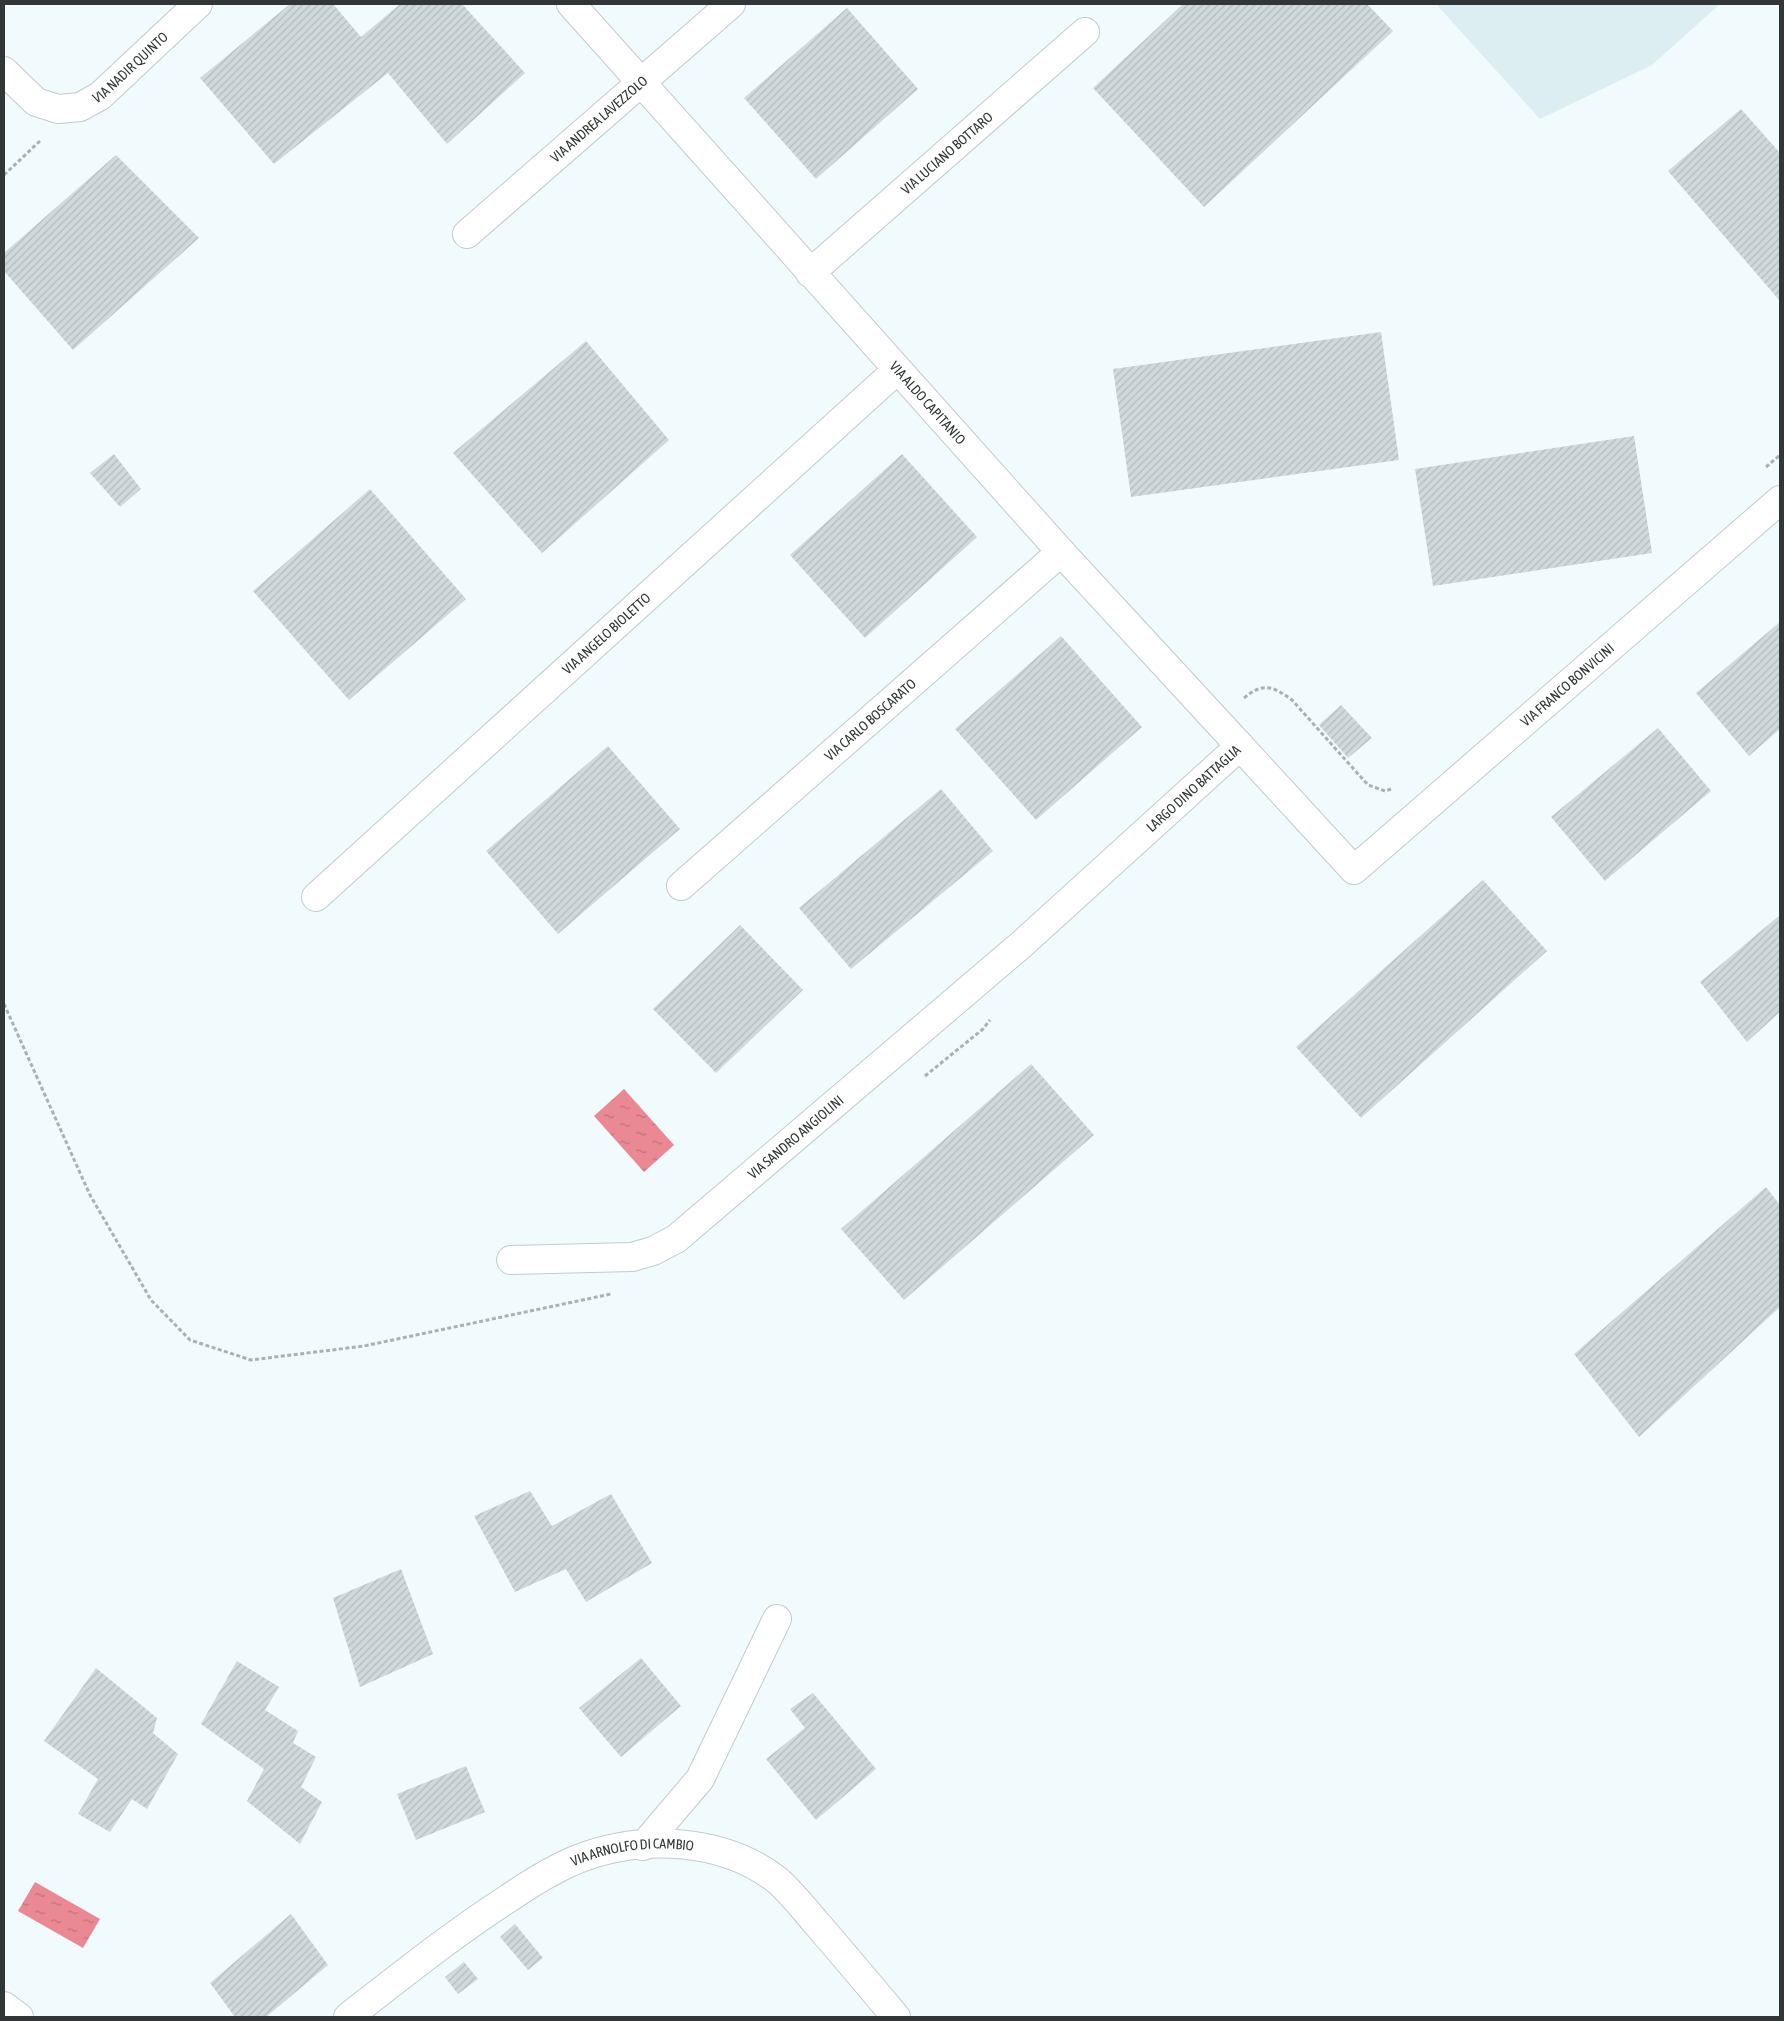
<svg xmlns="http://www.w3.org/2000/svg" width="1784" height="2021" font-family="'Asap Condensed',sans-serif">
<style>
.built{fill:#dceef2}
.water{fill:url(#water-ripples)}
.building{fill:url(#building-hatch)}
.lines{fill:none;stroke-linecap:round;stroke-linejoin:round}
.street-casing{stroke:#c2cbcd;stroke-width:30}
.secondary-casing{stroke:#c2cbcd;stroke-width:30}
.path{stroke:#a9b1b2;stroke-width:3;stroke-dasharray:4 2.5;stroke-linecap:butt}
.street{stroke:#fff;stroke-width:28}
.secondary{stroke:#fff;stroke-width:28}
.labels{text-anchor:middle;stroke-width:4;stroke-linejoin:round;paint-order:stroke}
.street-label{font-size:14px;fill:#323636;stroke:#fff}
</style>
<defs>
<pattern id="water-ripples" width="26" height="14" patternUnits="userSpaceOnUse" patternTransform="scale(1.25)"><rect width="26" height="14" fill="#ea8993"/><path d="M2 4q2-2 4 0t4 0M15 11q2-2 4 0t4 0" fill="none" stroke="#be7179"/></pattern>
<pattern id="building-hatch" width="6" height="6" patternUnits="userSpaceOnUse" patternTransform="scale(1.25)"><rect width="6" height="6" fill="#d0dadc"/><path d="M-1 1l2-2M0 6l6-6M5 7l2-2" fill="none" stroke="#b3bcbd"/></pattern>
</defs>
<rect width="100%" height="100%" fill="#f1fafd"/>
<polygon class="built" points="1436,4 1720,4 1652,65 1540,119"/>
<g class="water">
<polygon points="624,1089 674,1145 644,1172 594,1116"/>
<polygon points="35,1882 100,1919 83,1948 18,1911"/>
</g>
<g class="building">
<polygon points="290,4 333,4 361,37 400,4 462,4 525,73 447,144 388,73 274,164 200,78"/>
<polygon points="1183,4 1367,4 1393,31 1204,207 1093,88"/>
<polygon points="847,8 918,89 816,179 744,98"/>
<polygon points="1741,109 1780,153 1780,301 1668,171"/>
<polygon points="116,155 199,238 73,350 4,271 4,253"/>
<polygon points="1381,332 1399,460 1131,497 1113,369"/>
<polygon points="586,341 669,440 542,553 453,453"/>
<polygon points="1634,436 1652,553 1433,586 1415,469"/>
<polygon points="114,454 141,489 120,507 90,473"/>
<polygon points="902,454 977,537 865,638 790,555"/>
<polygon points="370,489 466,599 349,700 253,591"/>
<polygon points="1780,622 1780,729 1749,756 1696,693"/>
<polygon points="1061,636 1142,727 1036,820 955,729"/>
<polygon points="1341,705 1372,738 1348,758 1319,725"/>
<polygon points="1658,728 1711,791 1605,881 1551,817"/>
<polygon points="608,746 680,829 558,934 486,851"/>
<polygon points="941,789 993,851 851,969 799,908"/>
<polygon points="1483,880 1547,951 1361,1118 1296,1047"/>
<polygon points="1780,915 1780,1012 1747,1042 1700,982"/>
<polygon points="740,925 803,990 716,1073 653,1009"/>
<polygon points="1031,1064 1094,1135 904,1300 841,1229"/>
<polygon points="1766,1187 1780,1205 1780,1307 1639,1437 1574,1354"/>
<polygon points="530,1491 552,1526 611,1494 652,1563 586,1602 566,1569 515,1592 474,1516"/>
<polygon points="401,1569 433,1654 360,1687 333,1598"/>
<polygon points="641,1658 681,1706 621,1757 579,1708"/>
<polygon points="237,1661 279,1687 265,1710 298,1731 293,1743 316,1757 301,1787 322,1802 300,1844 247,1801 264,1769 201,1724"/>
<polygon points="96,1668 157,1718 153,1733 178,1754 147,1809 132,1799 110,1832 78,1814 98,1779 44,1741"/>
<polygon points="813,1693 876,1769 816,1820 766,1759 805,1728 790,1709"/>
<polygon points="466,1766 485,1812 416,1840 397,1794"/>
<polygon points="291,1914 328,1965 266,2017 235,2017 210,1983"/>
<polygon points="515,1924 543,1958 528,1970 500,1937"/>
<polygon points="464,1962 478,1979 458,1994 445,1977"/>
</g>
<g class="lines">
<g class="street-casing">
<g id="street">
<path id="s1" d="M571,4l490,548 179,194"/>
<path id="s2" d="M4,71l32,31 22,7 22,-2 20,-11 98,-92"/>
<path id="s3" d="M467,234l264,-230"/>
<path id="s4" d="M810,273l275,-241"/>
<path id="s5" d="M681,886l380,-334"/>
<path id="s6" d="M316,897l581,-527"/>
<path id="s7" d="M511,1260l121,-3 21,-6 23,-12 346,-295 218,-198 114,124 426,-370"/>
<polyline points="643,1846 700,1779 777,1619"/>
<path id="s8" d="M348,2017c53,-41 105,-83 161,-119 22,-15 44,-29 69,-39 63,-25 145,-21 199,21 15,13 28,30 41,45 26,30 52,61 78,92"/>
</g>
</g>
<g class="secondary-casing">
<polyline id="secondary" points="4,2006 19,2017"/>
</g>
<g class="path">
<polyline points="4,175 41,140"/>
<polyline points="1766,467 1780,455"/>
<path d="M1244,698c19,-16 29,-12 48,2l76,85 17,6 6,-2"/>
<polyline points="4,1004 90,1195 151,1300 190,1340 251,1360 364,1346 611,1294"/>
<polyline points="925,1076 983,1029 990,1020"/>
</g>
<use href="#street" class="street"/>
<use href="#secondary" class="secondary"/>
</g>
<g class="labels">
<g class="street-label">
<text dy="5" stroke="none"><textPath href="#s2" startOffset="154">VIA NADIR QUINTO</textPath></text>
<text dy="5" stroke="none"><textPath href="#s3" startOffset="175">VIA ANDREA LAVEZZOLO</textPath></text>
<text dy="5" stroke="none"><textPath href="#s4" startOffset="182">VIA LUCIANO BOTTARO</textPath></text>
<text dy="5" stroke="none"><textPath href="#s1" startOffset="535">VIA ALDO CAPITANIO</textPath></text>
<text dy="5" stroke="none"><textPath href="#s6" startOffset="392">VIA ANGELO BIOLETTO</textPath></text>
<text dy="5" stroke="none"><textPath href="#s7" startOffset="1369">VIA FRANCO BONVICINI</textPath></text>
<text dy="5" stroke="none"><textPath href="#s5" startOffset="252">VIA CARLO BOSCARATO</textPath></text>
<text dy="5" stroke="none"><textPath href="#s7" startOffset="855">LARGO DINO BATTAGLIA</textPath></text>
<text dy="5" stroke="none"><textPath href="#s7" startOffset="326">VIA SANDRO ANGIOLINI</textPath></text>
<text dy="5" stroke="none"><textPath href="#s8" startOffset="335">VIA ARNOLFO DI CAMBIO</textPath></text>
</g>
</g>
<rect width="1784" height="2021" fill="none" stroke="#323636" stroke-width="10"/>
</svg>
